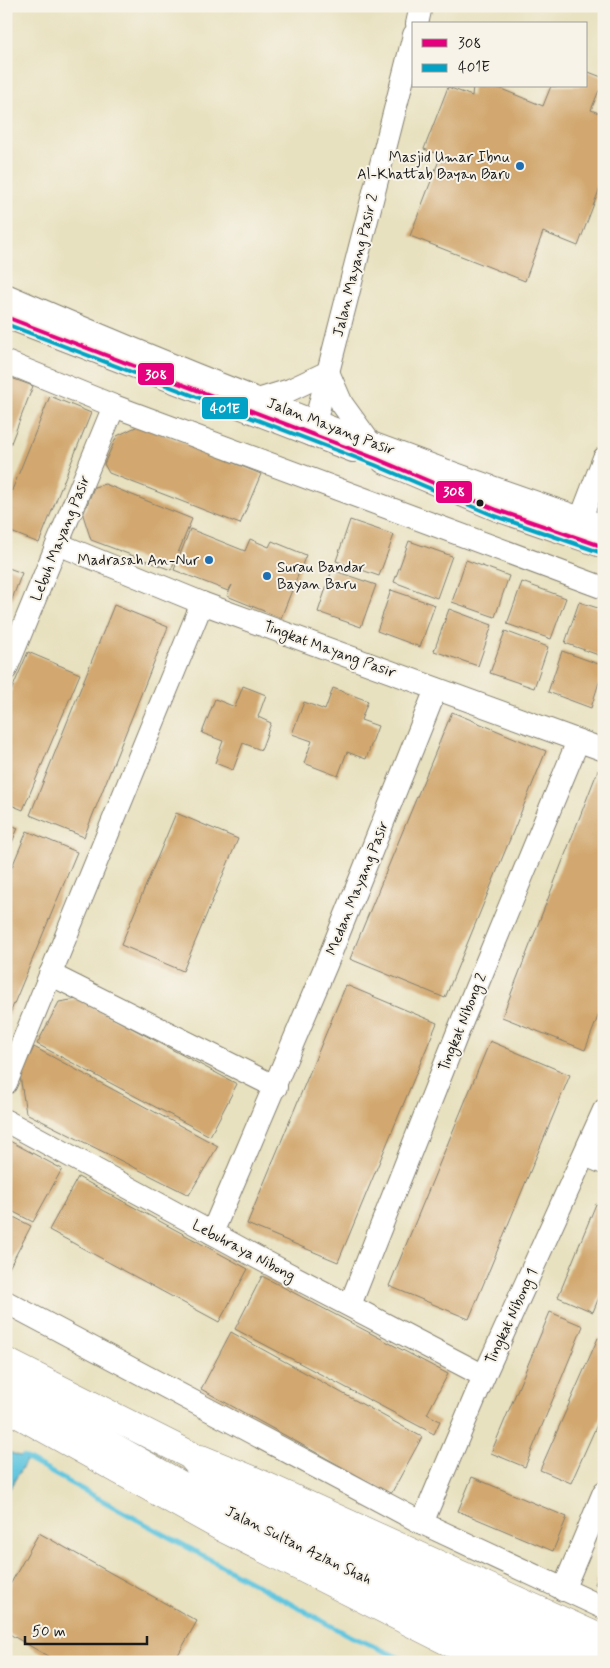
<svg xmlns="http://www.w3.org/2000/svg" width="610" height="1668" font-family="Mynerve,sans-serif">
<style>
.water{fill:#61c6df;stroke:#3e717e}
.lines{fill:none;stroke-linecap:round;stroke-linejoin:round}
.stream{stroke:#61c6df;stroke-width:5}
.building{fill:#d2a870}
.minor-casing{stroke:#827e6e;stroke-width:24}
.major-casing{stroke:#827e6e;stroke-width:29}
.highway-casing{stroke:#827e6e;stroke-width:29}
.minor{stroke:#fff;stroke-width:22}
.major{stroke:#fff;stroke-width:28}
.highway{stroke:#fff;stroke-width:28}
.bus-1-casing{stroke:#f7f3e8;stroke-width:8}
.bus-2-casing{stroke:#f7f3e8;stroke-width:8}
.bus-1{stroke:#e5007d;stroke-width:4}
.bus-2{stroke:#01a2c5;stroke-width:4}
.poi-dot{fill:#1f6fb2;stroke:#f7f3e8;stroke-width:2}
.bus-dot{fill:#1c1c1c;stroke:#f7f3e8;stroke-width:2}
.labels{text-anchor:middle;stroke-width:4;stroke-linejoin:round;paint-order:stroke}
.poi-label{font-size:15px;fill:#1c1c1c;stroke:#f7f3e8;text-anchor:end}
.street-label{font-size:15px;fill:#1c1c1c;stroke:#f7f3e8}
.line-badge{stroke:#f7f3e8;stroke-width:2}
.badge-label{font-size:14px;text-anchor:middle;font-weight:bold;fill:#fff}
</style>
<rect width="100%" height="100%" fill="#f7f3e8"/>
<filter id="ink" filterUnits="userSpaceOnUse"><feTurbulence type="fractalNoise" baseFrequency=".02" numOctaves="2"/><feDisplacementMap in="SourceGraphic" scale="10" xChannelSelector="R" yChannelSelector="G"/><feConvolveMatrix kernelMatrix="1 2 1 2 8 2 1 2 1" color-interpolation-filters="sRGB"/></filter>
<filter id="wash" filterUnits="userSpaceOnUse"><feTurbulence type="fractalNoise" baseFrequency=".0096" numOctaves="4" result="noise"/><feDisplacementMap in="SourceGraphic" scale="20" xChannelSelector="R" yChannelSelector="G"/><feGaussianBlur stdDeviation="1.12" result="paint"/><feColorMatrix in="noise" values="0 0 0 0 0 0 0 0 0 0 0 0 0 0 0 0 0 1.4 0 .05"/><feComposite in="paint" operator="in"/></filter>
<g filter="url(#wash)">
<rect width="100%" height="100%" fill="#e8e1c0"/>
<polygon class="water" points="6,1451 27,1459 6,1495"/>
<g class="lines">
<polyline class="stream" points="23,1457 346,1634 409,1662"/>
</g>
<g id="blocks">
<g class="building">
<polygon points="586,71 604,78 591,110 604,115 604,177 578,246 543,232 525,281 410,236 441,155 424,149 448,87 472,96 473,86 494,86 543,106 551,86 586,86"/>
<polygon points="6,376 33,386 6,456"/>
<polygon points="50,396 91,413 39,543 6,530 6,505"/>
<polygon points="140,425 261,474 240,524 109,473 104,464 117,436"/>
<polygon points="105,484 192,519 171,570 91,540 83,515 94,487"/>
<polygon points="350,520 394,535 379,576 336,561"/>
<polygon points="190,529 245,551 250,539 269,547 272,541 306,555 281,618 227,596 232,585 228,591 174,570"/>
<polygon points="409,541 452,556 437,598 394,582"/>
<polygon points="466,560 509,576 495,617 452,602"/>
<polygon points="6,567 22,573 6,615"/>
<polygon points="332,570 376,585 361,627 318,612"/>
<polygon points="522,582 566,598 551,639 507,624"/>
<polygon points="391,590 435,605 420,647 377,631"/>
<polygon points="579,602 604,610 604,657 565,643"/>
<polygon points="114,605 168,627 84,837 30,815"/>
<polygon points="449,609 492,625 478,666 434,651"/>
<polygon points="505,631 548,647 534,688 490,673"/>
<polygon points="562,651 604,666 591,708 548,692"/>
<polygon points="28,652 80,674 23,810 6,803 6,703"/>
<polygon points="243,686 266,695 258,717 271,723 261,750 243,743 233,770 215,763 223,741 202,733 215,699 235,707"/>
<polygon points="333,688 368,701 361,720 378,726 366,759 347,752 338,776 304,763 312,741 292,734 304,702 325,710"/>
<polygon points="452,712 546,751 445,998 350,959"/>
<polygon points="598,770 604,773 604,1001 585,1050 502,1017"/>
<polygon points="176,813 238,839 183,971 121,945"/>
<polygon points="6,823 18,828 6,857"/>
<polygon points="27,831 77,852 6,1023 6,881"/>
<polygon points="346,985 437,1023 338,1262 247,1224"/>
<polygon points="77,999 237,1084 210,1136 37,1044 59,1002"/>
<polygon points="490,1041 570,1075 469,1319 389,1286"/>
<polygon points="34,1047 218,1146 189,1195 26,1113 20,1076"/>
<polygon points="6,1139 62,1169 33,1222 6,1208"/>
<polygon points="78,1177 248,1269 219,1322 49,1230"/>
<polygon points="596,1204 604,1207 604,1285 593,1312 558,1297"/>
<polygon points="6,1213 31,1226 6,1274"/>
<polygon points="262,1276 448,1374 427,1414 440,1421 434,1434 235,1329"/>
<polygon points="550,1312 583,1326 525,1467 491,1453"/>
<polygon points="231,1332 422,1437 391,1494 201,1389"/>
<polygon points="598,1338 604,1340 604,1409 571,1483 540,1470"/>
<polygon points="472,1477 567,1517 553,1551 458,1511"/>
<polygon points="39,1533 197,1621 174,1662 58,1662 6,1632 6,1592"/>
<polygon points="604,1562 604,1588 595,1584"/>
</g>
</g>
</g>
<g filter="url(#ink)">
<use href="#blocks" fill-opacity="0" stroke="#827e6e" stroke-width="1"/>
<g class="lines">
<g class="minor-casing">
<g id="minor">
<polyline points="417,24 421,6"/>
<path d="M6,295c196,85 396,163 598,231"/>
<polyline points="6,317 353,451"/>
<polyline points="6,362 114,406 604,588"/>
<polyline points="328,372 342,404 368,440"/>
<polyline points="261,399 290,390 328,372"/>
<polyline points="312,435 414,35"/>
<polyline points="383,462 497,510 604,547"/>
<polyline points="581,518 604,458"/>
<polyline points="58,544 202,603 604,750"/>
<polyline points="6,669 114,406"/>
<polyline points="50,974 276,1087"/>
<polyline points="6,1083 202,603"/>
<polyline points="6,1121 260,1259 484,1376"/>
<polyline points="585,1155 604,1163"/>
<polyline points="212,1233 326,965 436,689"/>
<polyline points="6,1302 422,1523 604,1608"/>
<polyline points="350,1305 463,1019 578,741"/>
<polyline points="422,1523 484,1376 604,1110"/>
<polyline points="563,1590 604,1492"/>
</g>
</g>
<g class="major-casing">
<g id="major">
<polyline points="6,1407 225,1529 489,1662"/>
<polyline points="201,1459 250,1479 604,1640"/>
</g>
</g>
<g class="highway-casing">
<g id="highway">
<polyline points="6,1362 190,1455 207,1474 456,1596 601,1662"/>
<polyline points="6,1387 250,1524 545,1662"/>
</g>
</g>
<use href="#minor" class="minor"/>
<use href="#major" class="major"/>
<use href="#highway" class="highway"/>
<g class="bus-1-casing">
<polyline id="bus-1" points="6,317 377,459 497,510 604,547"/>
</g>
<g class="bus-2-casing">
<polyline id="bus-2" points="6,324 375,465 495,516 602,553"/>
</g>
<use href="#bus-1" class="bus-1"/>
<use href="#bus-2" class="bus-2"/>
</g>
</g>
<g class="poi-dot">
<circle cx="520" cy="166" r="5"/>
<circle cx="209" cy="560" r="5"/>
<circle cx="267" cy="576" r="5"/>
</g>
<circle class="bus-dot" cx="480" cy="503" r="4.5"/>
<g class="labels">
<g class="poi-label">
<text x="510" y="162">Masjid Umar Ibnu<tspan x="510" dy="17">Al-Khattab Bayan Baru</tspan></text>
<text x="199" y="565">Madrasah An-Nur</text>
<text x="277" y="572" text-anchor="start">Surau Bandar<tspan x="277" dy="17">Bayan Baru</tspan></text>
</g>
<g class="street-label">
<text transform="translate(355 265) rotate(-76)" y="5">Jalan Mayang Pasir 2</text>
<text transform="translate(331 426) rotate(21)" y="5">Jalan Mayang Pasir</text>
<text transform="translate(60 538) rotate(-68)" y="5">Lebuh Mayang Pasir</text>
<text transform="translate(330 649) rotate(20)" y="5">Tingkat Mayang Pasir</text>
<text transform="translate(357 888) rotate(-68)" y="5">Medan Mayang Pasir</text>
<text transform="translate(462 1022) rotate(-68)" y="5">Tingkat Nibong 2</text>
<text transform="translate(244 1250) rotate(28)" y="5">Lebuhraya Nibong</text>
<text transform="translate(511 1316) rotate(-65)" y="5">Tingkat Nibong 1</text>
<text transform="translate(299 1545) rotate(26)" y="5">Jalan Sultan Azlan Shah</text>
</g>
</g>
<g class="line-badge">
<rect x="137" y="362" width="38" height="24" rx="5" fill="#e5007d"/>
<rect x="201" y="396" width="48" height="24" rx="5" fill="#01a2c5"/>
<rect x="435" y="480" width="38" height="24" rx="5" fill="#e5007d"/>
</g>
<g class="badge-label">
<text x="156" y="379">308</text>
<text x="225" y="413">401E</text>
<text x="454" y="496">308</text>
</g>
<rect width="610" height="1668" fill="none" stroke="#f7f3e8" stroke-width="25"/>
<rect x="412" y="22" width="175" height="65" fill="#f7f3e8" stroke="#9f9d96"/>
<rect x="422" y="39" width="25" height="8" fill="#e5007d" stroke="#9f9d96"/>
<text x="458" y="48" font-size="15" fill="#1c1c1c">308</text>
<rect x="422" y="64" width="25" height="8" fill="#01a2c5" stroke="#9f9d96"/>
<text x="458" y="72" font-size="15" fill="#1c1c1c">401E</text>
<path d="M25 1636v8h122v-8" fill="none" stroke="#1c1c1c" stroke-width="2.5"/>
<text x="32" y="1636" font-size="15" fill="#1c1c1c" stroke="#f7f3e8" stroke-width="4" paint-order="stroke">50 m</text>
</svg>
